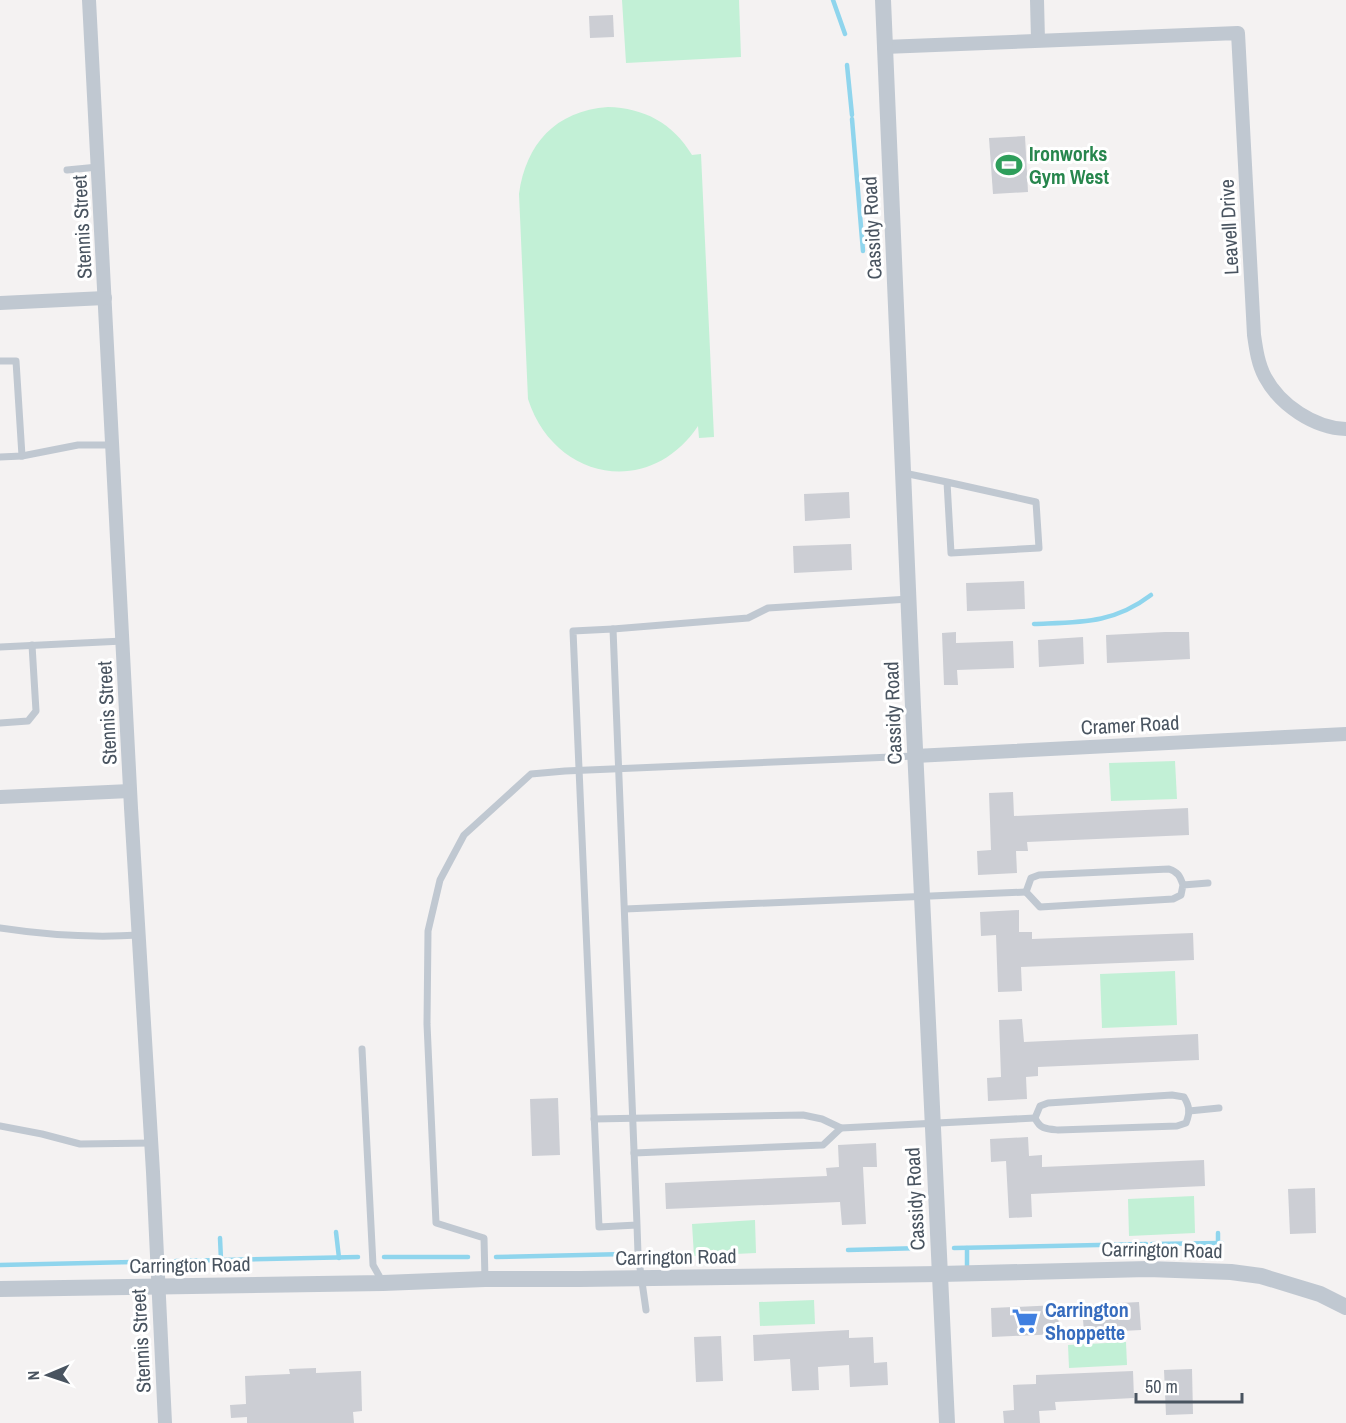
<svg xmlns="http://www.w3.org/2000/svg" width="1346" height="1423" font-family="'Archivo Narrow',sans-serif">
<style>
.pitch{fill:#c2f0d6}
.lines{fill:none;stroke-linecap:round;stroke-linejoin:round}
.stream{stroke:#8fd5ed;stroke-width:4.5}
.building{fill:#ccced4}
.service{stroke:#c0c8d1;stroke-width:7}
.minor{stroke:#c0c8d1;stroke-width:14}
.tertiary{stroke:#c0c8d1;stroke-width:16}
.labels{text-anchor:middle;stroke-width:6;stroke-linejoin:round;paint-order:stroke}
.leisure-label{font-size:20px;font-weight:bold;fill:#27864d;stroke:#fff;text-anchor:start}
.street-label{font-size:20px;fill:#495460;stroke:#fff}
.shop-label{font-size:20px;font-weight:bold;fill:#366cbe;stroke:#fff;text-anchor:start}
</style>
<rect width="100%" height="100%" fill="#f4f2f2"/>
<g class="pitch">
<polygon points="622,0 739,0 741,57 626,63"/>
<path d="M608,107c36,1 65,16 84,48l9,-1 13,283 -15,1 -1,-12c-49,73 -144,54 -170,-27l-9,-205c7,-50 36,-83 89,-87z"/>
<polygon points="1175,761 1177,799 1111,801 1109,763"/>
<polygon points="1175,971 1177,1025 1102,1028 1100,974"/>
<polygon points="1194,1196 1195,1233 1129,1236 1128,1199"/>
<polygon points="755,1220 756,1253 694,1256 692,1224"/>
<polygon points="814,1300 815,1324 760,1326 759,1302"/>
<polygon points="1126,1342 1127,1365 1069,1368 1068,1345"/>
</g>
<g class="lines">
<g class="stream">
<polyline points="833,0 845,34"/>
<polyline points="847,65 852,115"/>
<polyline points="852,119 863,251"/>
<path d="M1034,624c46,-2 79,0 117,-29"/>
<polyline points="336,1232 339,1258"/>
<polyline points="1218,1233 1218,1243"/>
<polyline points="220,1238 221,1260"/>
<polyline points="1152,1244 1222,1243"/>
<polyline points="954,1248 1146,1244"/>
<polyline points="967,1248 967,1271"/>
<polyline points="848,1250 922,1248"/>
<polyline points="384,1257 468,1257"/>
<polyline points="496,1257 626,1254"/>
<polyline points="176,1261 358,1257"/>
<polyline points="0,1265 133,1262"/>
</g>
</g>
<g class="building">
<polygon points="613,15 614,37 590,38 589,16"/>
<polygon points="1025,136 1028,192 993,194 989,138"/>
<polygon points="849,492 850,518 805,521 804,494"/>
<polygon points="851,544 852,570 794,573 793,546"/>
<polygon points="1024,581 1025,609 967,611 966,583"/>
<polygon points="956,632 956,643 1013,641 1014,668 957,670 958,685 944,685 942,633"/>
<polygon points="1165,632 1189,632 1190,659 1107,663 1106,635"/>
<polygon points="1083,637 1084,664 1039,667 1038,640"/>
<polygon points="1013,792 1014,816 1188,808 1189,835 1027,842 1028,851 1016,851 1017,873 978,875 977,851 991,850 989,793"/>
<polygon points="1019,910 1019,932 1032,932 1032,939 1193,933 1194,960 1021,967 1022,991 998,992 996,935 981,936 980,912"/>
<polygon points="1022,1019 1024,1042 1198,1034 1199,1060 1038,1067 1038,1076 1026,1077 1027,1099 988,1101 987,1078 1001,1077 999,1020"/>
<polygon points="558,1098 560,1155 532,1156 530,1099"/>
<polygon points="1028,1137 1029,1156 1042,1155 1042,1167 1204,1160 1205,1186 1031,1194 1032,1217 1009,1218 1006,1161 991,1162 990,1139"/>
<polygon points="876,1143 877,1167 863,1167 866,1224 842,1225 840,1202 666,1209 665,1183 827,1176 826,1168 839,1167 838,1145"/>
<polygon points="1315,1188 1316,1233 1290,1234 1288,1189"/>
<polygon points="1139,1302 1141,1330 1084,1333 1082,1305"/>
<polygon points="1058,1305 1059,1334 992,1337 991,1308"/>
<polygon points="849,1330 849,1338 873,1337 874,1363 887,1362 888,1385 850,1387 849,1365 818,1367 819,1390 792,1391 790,1359 754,1361 753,1335"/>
<polygon points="721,1336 723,1381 696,1382 694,1337"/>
<polygon points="316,1368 316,1373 361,1371 362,1411 353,1412 354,1423 247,1423 247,1417 231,1418 230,1405 246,1404 245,1376 290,1374 289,1369"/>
<polygon points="1192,1369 1193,1414 1166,1415 1164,1370"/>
<polygon points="1133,1371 1134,1398 1055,1402 1056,1410 1039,1411 1040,1423 1004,1423 1003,1411 1014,1410 1013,1385 1036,1384 1036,1375"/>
</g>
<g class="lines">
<g class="service">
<polyline points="67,170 98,167"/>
<polyline points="0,361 16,361 22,456 0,457"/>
<polyline points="22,456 78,445 112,445"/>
<polyline points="904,473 947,482 951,553 1039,548 1036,502 947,482"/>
<polyline points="613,629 748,618 768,608 909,599"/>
<polyline points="0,647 123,641"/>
<polyline points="0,723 28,721 36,711 32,645"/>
<path d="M1183,885c-3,-9 -5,-13 -14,-16l-130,6 -8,3 -5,14 14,15 133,-8 8,-4 2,-10 25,-2"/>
<polyline points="625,909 1026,892"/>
<path d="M0,928c46,7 92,10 139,7"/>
<polyline points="362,1049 373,1265 382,1281"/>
<path d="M1172,1095l12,2c6,10 6,16 2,26l-9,3 -119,4c-12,-1 -18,-1 -23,-12l5,-12 8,-3z"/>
<polyline points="1189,1111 1219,1108"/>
<polyline points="594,1119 803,1115 822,1119 841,1128 823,1145 634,1153"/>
<polyline points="0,1126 42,1134 80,1144 152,1143"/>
<polyline points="841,1128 1035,1118"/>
<polyline points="637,1225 599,1227 573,631 613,629 637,1225 638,1254 646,1310"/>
<polyline points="485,1279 484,1238 436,1223 427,1024 428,931 440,880 464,835 531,774 565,771 915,756"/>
</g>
<g class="minor">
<polyline points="89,0 131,808 153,1172 165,1423"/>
<polyline points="1037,0 1038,40"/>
<path d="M884,47l354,-14 16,302c2,14 4,29 11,42 15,28 49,51 81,52"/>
<polyline points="0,303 105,298"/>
<polyline points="915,756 1346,734"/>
<polyline points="0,797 130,791"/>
</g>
<g class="tertiary">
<polyline points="883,0 913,707 947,1423"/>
<polyline points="0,1289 383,1283 485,1279 580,1279 940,1274 1148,1269 1231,1272 1261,1276 1320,1294 1346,1307"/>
</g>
</g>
<defs>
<g id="stadium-bare" transform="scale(2.07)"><path d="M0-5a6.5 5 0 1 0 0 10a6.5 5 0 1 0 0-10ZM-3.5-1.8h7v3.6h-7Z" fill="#2e9e5b" stroke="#fff" stroke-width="2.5" paint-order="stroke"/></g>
<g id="supermarket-bare" transform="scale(2.07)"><path d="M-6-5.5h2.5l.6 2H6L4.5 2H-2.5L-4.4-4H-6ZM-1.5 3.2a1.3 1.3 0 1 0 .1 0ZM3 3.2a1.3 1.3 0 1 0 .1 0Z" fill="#3f7fe0" stroke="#fff" stroke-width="2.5" paint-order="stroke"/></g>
</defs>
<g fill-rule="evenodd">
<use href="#stadium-bare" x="1009" y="165"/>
<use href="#supermarket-bare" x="1025" y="1321"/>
</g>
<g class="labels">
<g class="leisure-label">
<text x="1029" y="161">Ironworks<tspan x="1029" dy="23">Gym West</tspan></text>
</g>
<g class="street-label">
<text transform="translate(82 227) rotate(-93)" y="7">Stennis Street</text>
<text transform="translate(1229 227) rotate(-93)" y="7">Leavell Drive</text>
<text transform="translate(872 228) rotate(-93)" y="7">Cassidy Road</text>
<text transform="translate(107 713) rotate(-93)" y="7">Stennis Street</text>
<text transform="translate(893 713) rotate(-92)" y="7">Cassidy Road</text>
<text transform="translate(1130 725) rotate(-3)" y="7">Cramer Road</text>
<text transform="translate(915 1199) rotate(-93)" y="7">Cassidy Road</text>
<text transform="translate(1162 1250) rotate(1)" y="7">Carrington Road</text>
<text transform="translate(676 1257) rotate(-1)" y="7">Carrington Road</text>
<text transform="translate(190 1265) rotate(-1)" y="7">Carrington Road</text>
<text transform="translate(141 1341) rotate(-93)" y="7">Stennis Street</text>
</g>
<g class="shop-label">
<text x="1045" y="1317">Carrington<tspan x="1045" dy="23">Shoppette</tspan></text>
</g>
</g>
<g transform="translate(48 1375) rotate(268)" stroke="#ffffff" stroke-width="4.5" paint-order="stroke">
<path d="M0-4.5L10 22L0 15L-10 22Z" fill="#495460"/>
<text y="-9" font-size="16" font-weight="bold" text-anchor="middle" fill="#495460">N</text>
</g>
<path d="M1136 1393v9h106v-9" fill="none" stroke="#495460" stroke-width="3"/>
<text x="1145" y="1393" font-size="18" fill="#495460" stroke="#ffffff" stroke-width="4.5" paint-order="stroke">50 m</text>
</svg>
